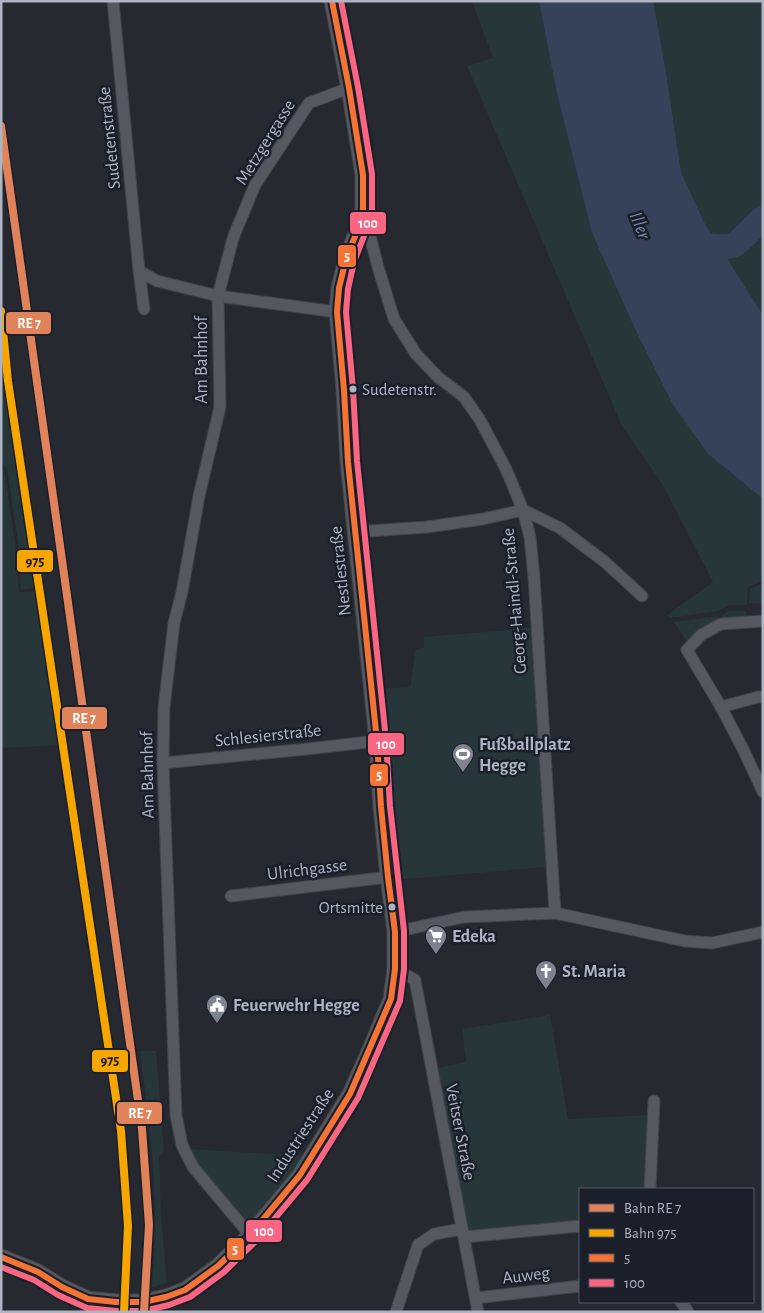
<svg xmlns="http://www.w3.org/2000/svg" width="764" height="1313" font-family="'Alegreya Sans',sans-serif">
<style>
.green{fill:#273639}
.water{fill:#364259}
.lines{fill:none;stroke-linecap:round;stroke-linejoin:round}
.river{stroke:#364259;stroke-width:25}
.minor-casing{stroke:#424349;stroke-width:13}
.tertiary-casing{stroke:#424349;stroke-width:17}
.minor{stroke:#55585e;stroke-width:11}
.tertiary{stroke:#55585e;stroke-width:15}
.bus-1-casing{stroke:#1a1f2a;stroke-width:10}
.bus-2-casing{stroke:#1a1f2a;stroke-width:10}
.bus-1{stroke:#f57335;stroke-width:6}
.bus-2{stroke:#fa6682;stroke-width:6}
.rail-1-casing{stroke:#1a1f2a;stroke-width:11}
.rail-2-casing{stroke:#1a1f2a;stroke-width:11}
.rail-1{stroke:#e0825a;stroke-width:8}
.rail-2{stroke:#f7a600;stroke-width:8}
.bus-dot{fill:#aeb4c2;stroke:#1a1f2a;stroke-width:2}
.labels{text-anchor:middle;stroke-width:5;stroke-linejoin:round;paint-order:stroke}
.bus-label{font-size:17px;fill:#aeb4c2;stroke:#1a1f2a;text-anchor:start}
.street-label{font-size:18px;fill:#aeb4c2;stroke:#1a1f2a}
.poi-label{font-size:18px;font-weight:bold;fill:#aeb4c2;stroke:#1a1f2a;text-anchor:start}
.water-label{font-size:19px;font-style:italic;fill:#7989a9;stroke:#1a1f2a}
.line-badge{stroke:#1a1f2a;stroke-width:2}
.badge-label{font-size:14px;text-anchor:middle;font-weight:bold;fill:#fff}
.pale-badge-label{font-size:14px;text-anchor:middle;font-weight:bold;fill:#111}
</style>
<rect width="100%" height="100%" fill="#262930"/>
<g class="green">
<polygon points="472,1 539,1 557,94 592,233 635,329 673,405 708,454 763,499 763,581 748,587 747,605 729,605 718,611 670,618 667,615 713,582 661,482 622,426 467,66 493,58"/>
<polygon points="653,1 763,1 763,315 704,222 681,172 665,66"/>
<polygon points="1,300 9,382 38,587 21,590 18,542 7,469 1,462"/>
<polygon points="1,467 4,470 15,542 19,592 39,592 60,745 1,748"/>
<polygon points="763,584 763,604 749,603 750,588"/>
<polygon points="729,611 746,611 746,619 723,621 722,615"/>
<polygon points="718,616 719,622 688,643 674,622"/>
<polygon points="533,628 548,867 393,880 377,689 410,687 416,650 424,647 424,637"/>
<polygon points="550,1015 568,1119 649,1115 645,1189 580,1189 580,1223 469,1232 437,1068 466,1062 462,1029"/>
<path d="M140,1051h16l8,101 -5,5 2,57 6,69 -15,4c1,-20 3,-40 3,-61 1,-58 -8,-117 -15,-175z"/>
<path d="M190,1149l114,7 -11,16 -44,55c-22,-24 -44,-49 -59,-78z"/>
</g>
<polygon class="water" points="539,1 653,1 665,66 681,172 704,222 763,315 763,499 708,454 673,405 635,329 592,233 557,94"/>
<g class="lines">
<path class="river" d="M686,242c14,2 40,9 51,1 9,-7 17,-17 26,-25"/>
<g class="minor-casing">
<g id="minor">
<polyline points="113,1 139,271 157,281 218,296 337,312"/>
<polyline points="363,209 378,267 394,319 416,354 438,377 464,397 480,420 506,469 523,510 530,537 534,577 555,913"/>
<polyline points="139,271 144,309"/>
<polyline points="355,532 427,527 483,519 523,510 560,528 605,562 642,596"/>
<polyline points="763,621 721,624 701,635 687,650 721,707 744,751 763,792"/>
<polyline points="721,707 758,697 763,697"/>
<polyline points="163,763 307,749 377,741"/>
<polyline points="231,896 388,877"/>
<polyline points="395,932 464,917 555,913 685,941 712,943 763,932"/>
<polyline points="395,969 415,980 478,1312"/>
<polyline points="650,1189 654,1101"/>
<polyline points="250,1235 193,1167 182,1145 176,1115 163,763 164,707 174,623 182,592 199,496 220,407 218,296 232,242 235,233 255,185 309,103 349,88"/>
<polyline points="464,1237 580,1226"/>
<polyline points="476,1298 580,1286"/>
<polyline points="681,1302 688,1312"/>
<polyline points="396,1312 418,1245 434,1234 462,1229"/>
</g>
</g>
<g class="tertiary-casing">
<polyline id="tertiary" points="1,1257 38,1272 62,1287 88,1299 116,1302 143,1302 166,1297 185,1290 218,1266 250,1235 300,1175 350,1094 369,1052 391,999 395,969 395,932 388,877 381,807 377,741 348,462 344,390 337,312 339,288 346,259 356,234 363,209 363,175 349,88 332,1"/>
</g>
<use href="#minor" class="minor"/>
<use href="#tertiary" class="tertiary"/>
<g class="bus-1-casing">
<polyline id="bus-1" points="1,1257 38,1272 62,1287 88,1299 116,1302 143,1302 166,1297 185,1290 218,1266 250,1235 300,1175 350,1094 391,999 395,969 395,932 388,877 381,807 377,741 348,462 344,390 337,312 339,288 346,259 356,234 363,209 363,175 349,88 332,1"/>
</g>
<g class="bus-2-casing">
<polyline id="bus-2" points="1,1267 34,1280 58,1295 87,1308 116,1311 144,1311 169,1305 190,1297 224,1272 256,1241 307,1180 358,1098 400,1001 404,969 404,931 390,806 386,740 357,461 353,389 346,312 348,289 354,262 364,236 372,211 372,174 358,87 341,1"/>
</g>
<use href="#bus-1" class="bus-1"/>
<use href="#bus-2" class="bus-2"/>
<g class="rail-1-casing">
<polyline id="rail-1" points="1,126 142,1129 149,1225 144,1312"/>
</g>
<g class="rail-2-casing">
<polyline id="rail-2" points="1,311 8,381 121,1131 128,1226 124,1312"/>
</g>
<use href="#rail-1" class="rail-1"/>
<use href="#rail-2" class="rail-2"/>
</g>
<defs>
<g id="stadium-pin" transform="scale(1.125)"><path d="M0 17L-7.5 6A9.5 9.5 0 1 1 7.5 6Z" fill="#7e838f" stroke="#1a1f2a"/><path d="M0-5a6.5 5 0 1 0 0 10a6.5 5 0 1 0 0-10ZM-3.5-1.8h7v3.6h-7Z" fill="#fff"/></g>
<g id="supermarket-pin" transform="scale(1.125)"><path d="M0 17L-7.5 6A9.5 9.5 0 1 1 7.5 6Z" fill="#7e838f" stroke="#1a1f2a"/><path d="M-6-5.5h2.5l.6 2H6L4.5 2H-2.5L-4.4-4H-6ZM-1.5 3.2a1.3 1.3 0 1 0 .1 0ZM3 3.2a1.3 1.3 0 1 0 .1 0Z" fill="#fff"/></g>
<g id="church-pin" transform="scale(1.125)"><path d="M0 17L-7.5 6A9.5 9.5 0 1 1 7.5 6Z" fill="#7e838f" stroke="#1a1f2a"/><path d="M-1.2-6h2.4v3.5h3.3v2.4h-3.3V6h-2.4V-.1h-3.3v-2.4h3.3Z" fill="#fff"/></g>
<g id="civic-pin" transform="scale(1.125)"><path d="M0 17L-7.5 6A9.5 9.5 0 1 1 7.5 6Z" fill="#7e838f" stroke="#1a1f2a"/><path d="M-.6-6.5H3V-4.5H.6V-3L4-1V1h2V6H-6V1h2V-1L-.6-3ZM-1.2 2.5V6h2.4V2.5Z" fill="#fff"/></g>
</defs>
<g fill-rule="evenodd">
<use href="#stadium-pin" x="463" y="754"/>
<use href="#supermarket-pin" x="436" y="936"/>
<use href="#church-pin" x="546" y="971"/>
<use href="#civic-pin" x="217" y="1005"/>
</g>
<g class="bus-dot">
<circle cx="353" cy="389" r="4.5"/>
<circle cx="392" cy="907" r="4.5"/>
</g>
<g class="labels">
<g class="bus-label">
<text x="362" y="395">Sudetenstr.</text>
<text x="383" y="913" text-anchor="end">Ortsmitte</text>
</g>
<g class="street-label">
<text transform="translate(109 138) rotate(-96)" y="6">Sudetenstraße</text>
<text transform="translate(265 142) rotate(-58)" y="6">Metzgergasse</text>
<text transform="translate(201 360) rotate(-90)" y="6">Am Bahnhof</text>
<text transform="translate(340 571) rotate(-96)" y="6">Nestlestraße</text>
<text transform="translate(514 601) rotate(-95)" y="6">Georg-Haindl-Straße</text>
<text transform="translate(268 735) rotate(-6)" y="6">Schlesierstraße</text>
<text transform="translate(147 775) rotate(-91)" y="6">Am Bahnhof</text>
<text transform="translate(307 869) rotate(-7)" y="6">Ulrichgasse</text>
<text transform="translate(461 1132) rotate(79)" y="6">Veitser Straße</text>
<text transform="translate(300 1135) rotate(-57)" y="6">Industriestraße</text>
<text transform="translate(526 1275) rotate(-7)" y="6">Auweg</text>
</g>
<g class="poi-label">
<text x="479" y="750">Fußballplatz<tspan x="479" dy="21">Hegge</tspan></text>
<text x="452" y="942">Edeka</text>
<text x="562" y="977">St. Maria</text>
<text x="233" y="1011">Feuerwehr Hegge</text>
</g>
<g class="water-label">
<text transform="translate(641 225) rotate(67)" y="7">Iller</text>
</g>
</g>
<g class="line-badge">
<rect x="349" y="211" width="38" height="24" rx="5" fill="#fa6682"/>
<rect x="337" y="244" width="20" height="24" rx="5" fill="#f57335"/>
<rect x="5" y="311" width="47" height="24" rx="5" fill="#e0825a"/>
<rect x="16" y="549" width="38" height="24" rx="5" fill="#f7a600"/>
<rect x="61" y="706" width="47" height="24" rx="5" fill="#e0825a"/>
<rect x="367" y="732" width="38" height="24" rx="5" fill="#fa6682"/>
<rect x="369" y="763" width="20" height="24" rx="5" fill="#f57335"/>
<rect x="91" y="1049" width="38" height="24" rx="5" fill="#f7a600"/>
<rect x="116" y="1101" width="47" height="24" rx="5" fill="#e0825a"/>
<rect x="245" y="1219" width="38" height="24" rx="5" fill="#fa6682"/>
<rect x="226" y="1237" width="19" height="24" rx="5" fill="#f57335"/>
</g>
<g class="badge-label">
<text x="368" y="228">100</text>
<text x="347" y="261">5</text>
<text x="29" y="328">RE 7</text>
<text x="84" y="723">RE 7</text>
<text x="386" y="749">100</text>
<text x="379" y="780">5</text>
<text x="140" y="1118">RE 7</text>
<text x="264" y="1236">100</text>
<text x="235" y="1254">5</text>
</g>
<g class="pale-badge-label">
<text x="35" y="566">975</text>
<text x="110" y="1065">975</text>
</g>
<rect width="764" height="1313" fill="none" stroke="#aeb4c2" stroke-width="5"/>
<rect x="579" y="1188" width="175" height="115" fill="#1a1f2a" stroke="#555b67"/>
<rect x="589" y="1204" width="25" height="8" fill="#e0825a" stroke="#555b67"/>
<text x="624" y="1213" font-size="15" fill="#aeb4c2">Bahn RE 7</text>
<rect x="589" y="1229" width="25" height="8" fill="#f7a600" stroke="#555b67"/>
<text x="624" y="1238" font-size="15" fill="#aeb4c2">Bahn 975</text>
<rect x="589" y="1254" width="25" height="8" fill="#f57335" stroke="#555b67"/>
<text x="624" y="1263" font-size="15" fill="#aeb4c2">5</text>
<rect x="589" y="1279" width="25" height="8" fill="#fa6682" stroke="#555b67"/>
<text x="624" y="1288" font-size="15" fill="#aeb4c2">100</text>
</svg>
